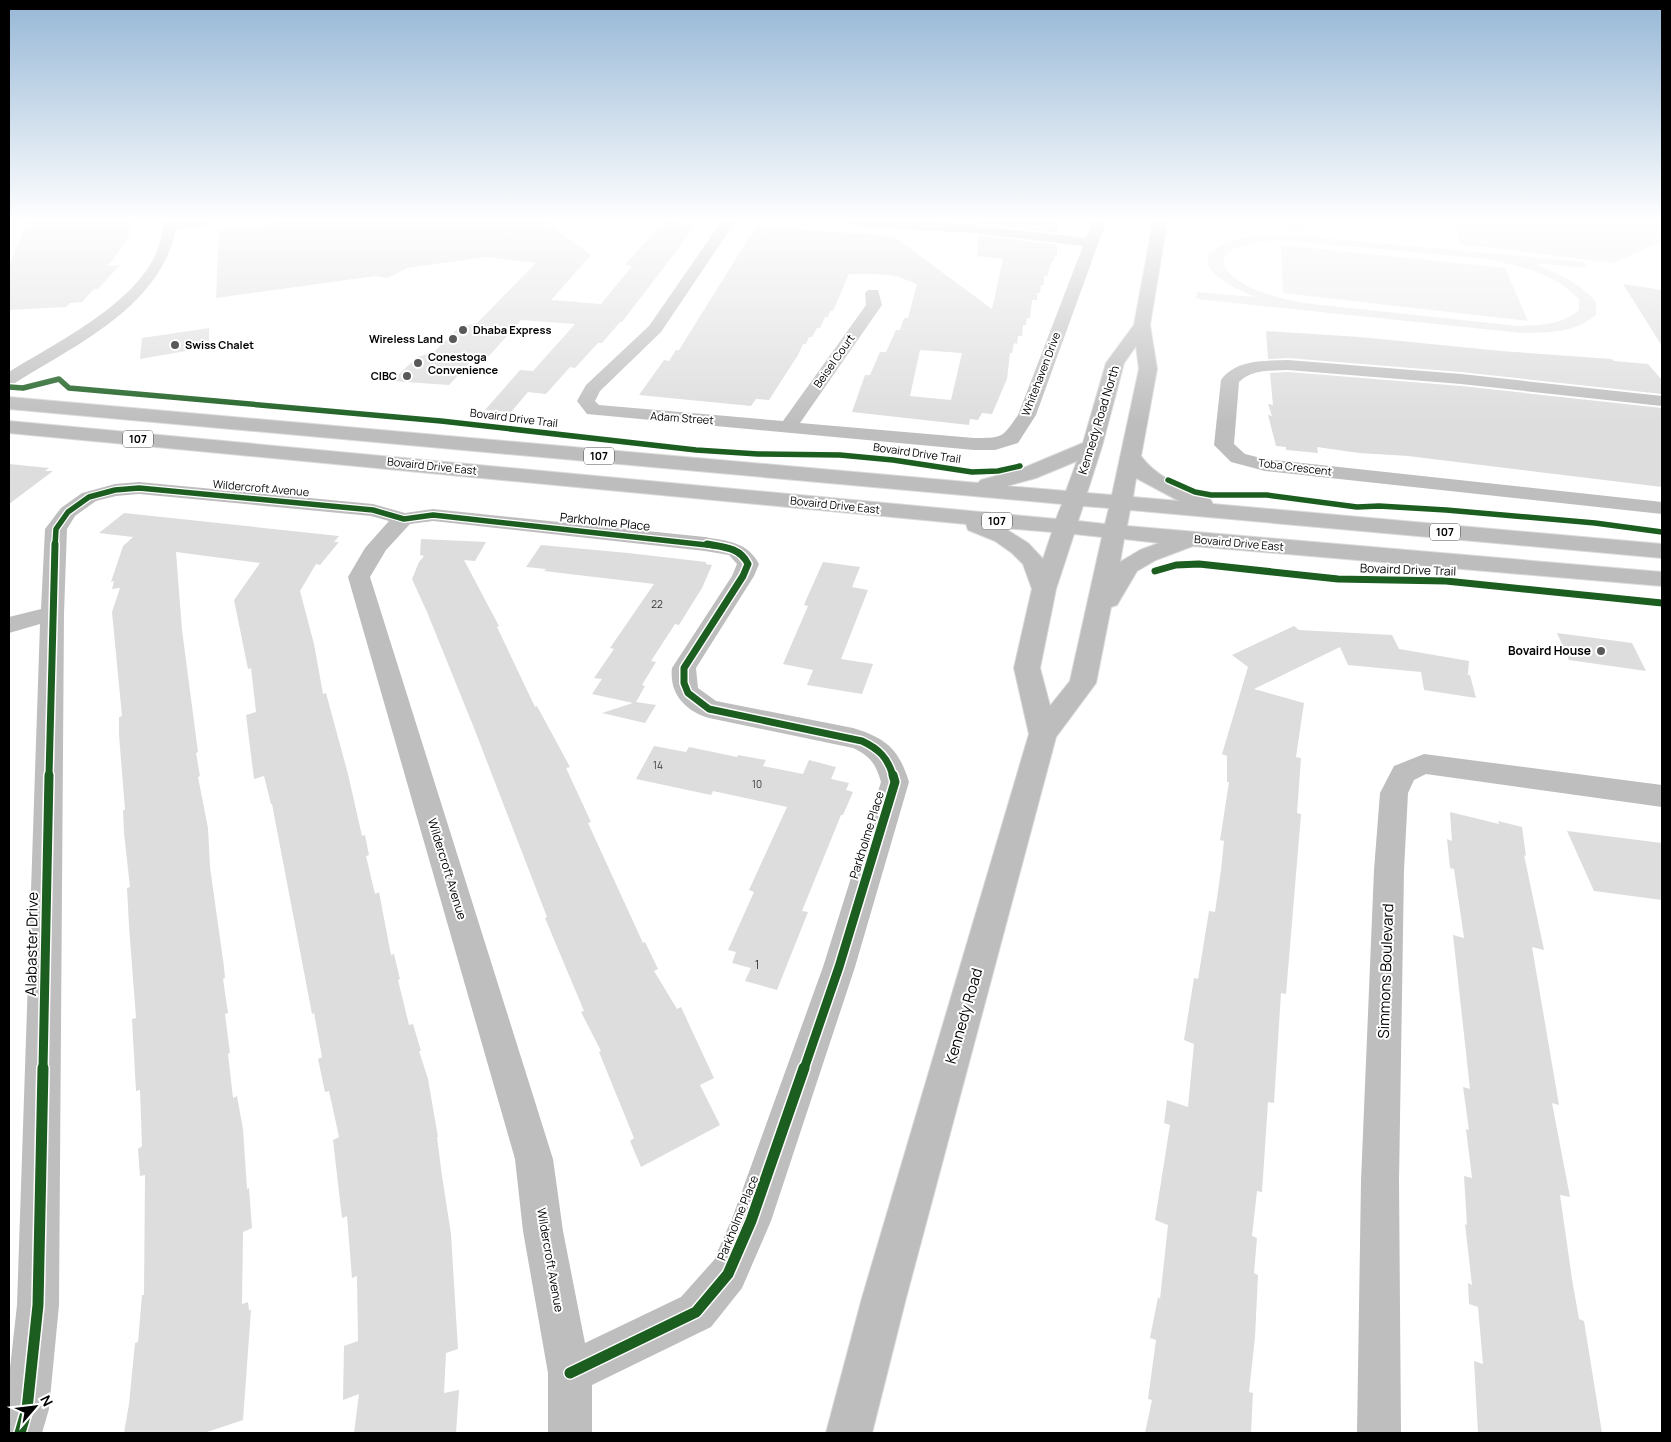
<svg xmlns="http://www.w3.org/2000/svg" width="1671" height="1442" font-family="Manrope,sans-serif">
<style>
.green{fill:#eaeaea;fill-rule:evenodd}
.building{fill:#ddd;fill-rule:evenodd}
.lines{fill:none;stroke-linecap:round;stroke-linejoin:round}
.major-casing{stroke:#dbdbdb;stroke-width:2}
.minor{fill:#bebebe;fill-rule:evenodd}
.major{fill:#bdbdbd;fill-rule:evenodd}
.cycleway-far3-casing{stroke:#fff;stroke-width:8}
.cycleway-far2-casing{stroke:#fff;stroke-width:10}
.cycleway-far1-casing{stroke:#fff;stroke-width:12}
.cycleway-casing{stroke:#fff;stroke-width:14}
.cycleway-far3{stroke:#1b5e20;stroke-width:5.5}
.cycleway-far2{stroke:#1b5e20;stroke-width:7}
.cycleway-far1{stroke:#1b5e20;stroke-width:9}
.cycleway{stroke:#1b5e20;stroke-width:11}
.poi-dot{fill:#595959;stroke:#fff;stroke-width:2}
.labels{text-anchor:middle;stroke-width:4;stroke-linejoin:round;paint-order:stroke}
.number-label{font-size:10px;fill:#373737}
.far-poi-label{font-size:11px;font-weight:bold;fill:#000;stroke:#fff;text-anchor:start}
.far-street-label{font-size:11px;fill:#000;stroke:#fff}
.shield{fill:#fff;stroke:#4c4c4c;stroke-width:1}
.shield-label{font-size:11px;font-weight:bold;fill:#000}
.street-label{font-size:12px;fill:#000;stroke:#fff}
.poi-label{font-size:12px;font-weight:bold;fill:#000;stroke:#fff;text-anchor:end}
.near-number-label{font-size:12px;fill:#373737}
.near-street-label{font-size:15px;fill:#000;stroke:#fff}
</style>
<rect width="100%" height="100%" fill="#fff"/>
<g class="green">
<polygon points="1228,222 1301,222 1304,230 1229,225"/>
<polygon points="1453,222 1652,222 1662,229 1662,241 1614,263 1460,244"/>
<path d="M1263,235h28l292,27 4,6 -54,-5c26,12 43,16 63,39v13c-24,19 -45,17 -74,18l-326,-34 1,-7 57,5c-19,-11 -34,-13 -47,-33l2,-11c17,-13 34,-16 54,-18zM1277,240l213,19c33,8 65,15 89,40v11c-17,15 -38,15 -61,16l-215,-23c-30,-7 -62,-12 -80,-38l2,-10c16,-12 33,-13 52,-15z"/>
<polygon points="1281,245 1505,268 1528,321 1283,293"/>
</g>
<g class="building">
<polygon points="38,222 132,222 128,239 108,266 120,265 98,289 94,289 82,302 70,303 66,307 9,310 9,265 27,223"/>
<polygon points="282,222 546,222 591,255 551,300 601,304 632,266 625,265 663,222 697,224 622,322 620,322 602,343 598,343 575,368 570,367 546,394 528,392 511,412 485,410 520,370 533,371 575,324 521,320 489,356 477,355 449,385 392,381 417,357 433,353 459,327 477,323 536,263 486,257 407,268 388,278 375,276 216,298 219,230"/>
<polygon points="979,222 1058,222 1058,233 979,224"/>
<path d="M762,226l131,10 99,73 11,-50 -26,-3 1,-21 79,10v11h-3v5h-2l-5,15h-3v9h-3l-1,8h-3v7h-5l-2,18h-3l-1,7h-3l-1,11h-4l-1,8 -3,-1 -2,10h-2l-3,26 -15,35 -10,-1 -4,7 -8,-1 -1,6 -117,-13 13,-37h5l10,-23h6l10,-22h4l4,-12h4l9,-34 -21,-8 -19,-2h-28l-16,37h-3l-2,6h-3l-5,11h-3l-5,9h-3l-3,7h-3l-5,11 -29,45 -13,-1 -5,7 -112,-11 25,-35 5,1 7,-11h3l76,-122zM920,350l42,3 -11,47 -41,-4z"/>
<polygon points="1623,284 1662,290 1662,346"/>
<polygon points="209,328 209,347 140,359 142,338"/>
<polygon points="1266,331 1360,337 1501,351 1612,359 1614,361 1648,364 1662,380 1662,394 1461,372 1288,358 1268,359"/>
<polygon points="1288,372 1461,386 1662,408 1662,487 1408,456 1359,453 1317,447 1318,453 1286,450 1286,447 1276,446 1268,415 1272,416 1268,404 1273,405 1270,373"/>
<polygon points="9,464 49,468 45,471 53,471 9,504"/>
<polygon points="124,513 339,536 334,542 339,542 320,565 316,564 300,591 314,644 323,694 326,693 348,774 362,836 365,835 369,855 366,856 375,894 379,892 391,955 394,954 400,979 398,980 409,1025 413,1024 421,1051 419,1051 428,1079 438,1137 437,1137 442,1176 451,1234 458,1349 446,1353 444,1393 459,1390 456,1433 354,1433 359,1394 343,1400 344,1346 358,1341 357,1276 352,1278 347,1216 342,1218 333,1140 339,1137 329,1091 325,1092 318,1059 322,1057 314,1013 312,1014 272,804 271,804 264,776 254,779 246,715 256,712 251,668 248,669 234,600 260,563 176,552 182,630 198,752 196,753 200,776 198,777 208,828 210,867 224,967 225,978 223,979 228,1013 225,1014 230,1053 228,1054 233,1098 237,1096 243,1129 247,1189 249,1188 252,1228 243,1232 242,1304 248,1302 249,1310 251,1310 243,1420 204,1433 124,1433 129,1404 135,1343 138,1342 142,1295 144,1295 145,1175 140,1176 138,1149 142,1146 140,1090 136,1091 132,1019 136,1018 129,926 127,888 130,887 124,833 123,810 125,810 119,735 119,717 122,716 112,612 120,588 112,589 114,581 111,582 123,546 133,537 99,533"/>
<polygon points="421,539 486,542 475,561 464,560 499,626 497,627 535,707 537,706 570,767 566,768 591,822 588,823 643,943 645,942 658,969 654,971 677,1009 681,1007 714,1078 700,1085 720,1125 641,1167 630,1141 634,1138 599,1052 601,1051 581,1012 584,1011 545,918 547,917 474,728 427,612 412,579 419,562 424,556 420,555"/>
<polygon points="541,545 628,553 706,562 706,564 712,565 702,588 679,625 675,624 651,661 656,662 642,685 645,686 636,702 656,705 645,723 602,713 633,703 592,694 602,679 594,678 614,649 610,648 654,584 544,571 546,569 526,567"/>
<polygon points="823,562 860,567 852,587 868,590 841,659 873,664 862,694 807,685 813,670 783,664 808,606 804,605 806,600"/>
<polygon points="1294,626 1299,630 1392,635 1399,649 1469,661 1468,674 1466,674 1470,675 1476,698 1424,690 1421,672 1348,665 1340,647 1254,689 1304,703 1296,757 1301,758 1297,813 1301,814 1286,994 1281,993 1274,1103 1268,1102 1262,1192 1257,1191 1252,1236 1257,1238 1254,1273 1258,1275 1255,1337 1249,1392 1253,1393 1251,1433 1145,1433 1152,1400 1148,1399 1156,1340 1150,1338 1158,1297 1160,1299 1168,1225 1155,1220 1170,1125 1164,1123 1167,1100 1188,1107 1194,1044 1184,1040 1194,978 1198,979 1209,911 1215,912 1221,870 1224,841 1220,840 1229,782 1227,782 1227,756 1222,754 1248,667 1232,655"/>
<polygon points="1557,633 1632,643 1646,671 1569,660"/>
<polygon points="654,746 686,752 689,747 737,757 738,755 766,760 763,766 803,774 809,760 836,767 831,779 849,783 846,790 853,792 843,815 841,815 802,911 808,912 777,990 745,981 751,968 732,963 736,952 728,950 754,892 749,890 787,807 713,791 711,795 636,779"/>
<polygon points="1450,812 1499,824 1498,821 1522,827 1526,856 1524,855 1544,950 1532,947 1559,1105 1552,1103 1570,1197 1560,1195 1572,1279 1579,1319 1584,1321 1602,1433 1478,1433 1474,1361 1483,1364 1478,1307 1469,1304 1468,1283 1472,1285 1465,1224 1467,1225 1464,1176 1472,1178 1466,1129 1469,1130 1463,1087 1470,1089 1453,935 1464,938 1454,869 1450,868 1447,839 1452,841"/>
<polygon points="1567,831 1662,843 1662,900 1594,891"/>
</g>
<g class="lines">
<g class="major-casing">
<path id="major" d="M1153,222h14l-17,103 7,44 -16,87c17,23 43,31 69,43l3,5 449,40v14l-532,-48 -3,16 535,46v14l-469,-40 -37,14 -19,11 -20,34 -6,2 -15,76 -40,54 -150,561 -34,135h-46l36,-135 167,-564 -15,-66 18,-79 -9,-25 -11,-11 -17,-12 -27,-11 -2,-6 -957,-91v-12l1047,98 6,-15 -1053,-95v-12l969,86 3,-3 40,-11 62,-26 23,-80 28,-38zM1136,346l3,23 -27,126 -25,-2 15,-47 22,-83zM1077,461l-11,30 -59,-5 29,-8zM1136,478l43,23 -46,-4zM1083,506l26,2 -4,16 -27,-3zM1004,528l48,4 -9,27 -15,-16zM1074,534l28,3 -32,144 -20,25 -10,-38 16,-79zM1124,539l35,4 -19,7 -20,12z"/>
</g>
<g class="minor">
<path d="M164,222h47l-7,4 -28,3c-16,78 -99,115 -161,154l-6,1v-12c46,-29 130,-69 149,-124 3,-8 4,-17 6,-26z"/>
<path d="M721,222h14l-74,110 -61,59 -5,10 4,4 184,16 83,-116 -1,-12 3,-3h10l4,15 -82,118 174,15c29,0 28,0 44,-23l65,-169 -110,-13 -118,-7 -7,-4h76l49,3 113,13 6,-16h14l-70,193 -18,28 -23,7h-21l-387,-36 -10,-13 9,-16 63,-59z"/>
<path d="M1288,360l173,14 201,22v10l-201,-22 -173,-14c-19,1 -35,-1 -49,12l-5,62 11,10 20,5 397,43v12l-397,-43 -34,-9 -17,-17 7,-65c15,-21 44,-19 67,-20z"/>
<path d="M139,482l234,22 32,9 28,-4 272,28c22,4 43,5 54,27l-5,12 -58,92 2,20 18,13 137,27c33,10 46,21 56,54l-54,185 -84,254 -29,67 -31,39 -119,58v48h-44v-60l-25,-142 -8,-72 -167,-582 17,-29 24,-27 -18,-5 -232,-22 -23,2 -20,5 -21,15 -8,13 -3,84 -5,692 -10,104 -7,24h-33v-56l8,-72 23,-681 -31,9v-16l32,-8 4,-80 16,-21 21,-15 33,-9zM433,521l272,30 24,4 8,9 -5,12 -60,92c-3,25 13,43 37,50l144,30c17,8 23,16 28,34l-58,185 -90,249 -19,44 -33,37 -96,46 -22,-112 -10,-72 -183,-582 16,-27 24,-26z"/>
<polygon points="1424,754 1662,785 1662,807 1426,774 1414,780 1408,793 1404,870 1399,1181 1401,1433 1357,1433 1361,1181 1374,870 1380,793 1394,766"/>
</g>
<use href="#major" class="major"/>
<g class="cycleway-far3-casing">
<g id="cycleway-far3">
<polyline points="9,387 23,388 59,379 69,388 441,421 696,450 758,454 840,455 893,460 972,472 998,471 1020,466"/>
<polyline points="1168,480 1195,492 1211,495 1267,495 1357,507 1379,506 1446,510 1595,523 1662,532"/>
<polyline points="55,546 56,529 68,512 89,497 115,490 139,488 373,510 404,519 433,515 716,546"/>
</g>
</g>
<g class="cycleway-far2-casing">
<g id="cycleway-far2">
<path d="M707,544c16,3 33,3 41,20l-5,12 -59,92v15l4,10 21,16 153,32c17,8 26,17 31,35"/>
<polyline points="1155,571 1176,565 1199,564 1338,579 1446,581 1662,603"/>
<polyline points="49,776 55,544"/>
</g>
</g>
<g class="cycleway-far1-casing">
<g id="cycleway-far1">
<polyline points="43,1069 49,775"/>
<polyline points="804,1069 839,967 895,782 893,775"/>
</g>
</g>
<g class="cycleway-casing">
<g id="cycleway">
<polyline points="570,1373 696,1312 728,1274 751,1221 804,1068"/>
<polyline points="20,1433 27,1409 38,1305 43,1068"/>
</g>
</g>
<use href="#cycleway-far3" class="cycleway-far3"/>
<use href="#cycleway-far2" class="cycleway-far2"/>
<use href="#cycleway-far1" class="cycleway-far1"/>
<use href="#cycleway" class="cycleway"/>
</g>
<linearGradient id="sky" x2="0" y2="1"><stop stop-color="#96b7d6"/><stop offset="0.52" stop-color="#fff"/><stop offset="1" stop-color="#fff" stop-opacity="0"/></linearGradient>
<rect width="1671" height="424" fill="url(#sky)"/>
<g class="poi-dot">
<circle cx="463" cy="330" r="5"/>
<circle cx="453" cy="339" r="5"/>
<circle cx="175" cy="345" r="5"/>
<circle cx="418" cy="363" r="5"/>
<circle cx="407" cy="376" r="5"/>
<circle cx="1601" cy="651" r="5"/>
</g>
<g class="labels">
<g class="number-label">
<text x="657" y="608">22</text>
<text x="658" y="769">14</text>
<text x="757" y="788">10</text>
</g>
<g class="far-poi-label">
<text x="473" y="334">Dhaba Express</text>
<text x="443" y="343" text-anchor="end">Wireless Land</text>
<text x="185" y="349">Swiss Chalet</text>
<text x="428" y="361">Conestoga<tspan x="428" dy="13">Convenience</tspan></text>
<text x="397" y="380" text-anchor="end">CIBC</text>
</g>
<g class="far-street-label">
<text transform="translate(834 361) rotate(-55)" y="4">Beisel Court</text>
<text transform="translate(1041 374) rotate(-69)" y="4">Whitehaven Drive</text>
<text transform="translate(514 418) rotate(7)" y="4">Bovaird Drive Trail</text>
<text transform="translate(682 418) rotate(4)" y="4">Adam Street</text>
<text transform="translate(917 453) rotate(8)" y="4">Bovaird Drive Trail</text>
<text transform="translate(432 466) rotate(6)" y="4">Bovaird Drive East</text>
<text transform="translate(1295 467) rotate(7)" y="4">Toba Crescent</text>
<text transform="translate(261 488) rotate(5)" y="4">Wildercroft Avenue</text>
<text transform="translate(835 505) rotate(6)" y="4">Bovaird Drive East</text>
<text transform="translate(1239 543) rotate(5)" y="4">Bovaird Drive East</text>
</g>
<g class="shield">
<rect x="123" y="430.5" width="30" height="17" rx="4"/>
<rect x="584" y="447.5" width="30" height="17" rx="4"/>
<rect x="982" y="512.5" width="30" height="17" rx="4"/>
<rect x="1430" y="523.5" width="30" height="17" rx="4"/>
</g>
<g class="shield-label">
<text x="138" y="443">107</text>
<text x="599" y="460">107</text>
<text x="997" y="525">107</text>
<text x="1445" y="536">107</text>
</g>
<g class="street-label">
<text transform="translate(1099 420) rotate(-73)" y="4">Kennedy Road North</text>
<text transform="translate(605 522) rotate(6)" y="4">Parkholme Place</text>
<text transform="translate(1408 570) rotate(2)" y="4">Bovaird Drive Trail</text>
<text transform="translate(867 835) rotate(-73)" y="4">Parkholme Place</text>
<text transform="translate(447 869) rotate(73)" y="4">Wildercroft Avenue</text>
<text transform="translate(738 1218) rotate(-68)" y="4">Parkholme Place</text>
<text transform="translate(550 1260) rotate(80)" y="4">Wildercroft Avenue</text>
</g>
<g class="poi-label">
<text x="1591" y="655">Bovaird House</text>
</g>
<g class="near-number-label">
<text x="757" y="969">1</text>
</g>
<g class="near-street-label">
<text transform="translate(32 944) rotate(-89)" y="5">Alabaster Drive</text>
<text transform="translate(1386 971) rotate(-88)" y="5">Simmons Boulevard</text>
<text transform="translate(964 1016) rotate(-74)" y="5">Kennedy Road</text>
</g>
</g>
<rect width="1671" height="1442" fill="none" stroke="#000000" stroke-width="20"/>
<g transform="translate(35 1407) rotate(62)" stroke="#ffffff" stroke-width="4" paint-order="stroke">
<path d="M0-4L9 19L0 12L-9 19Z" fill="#000000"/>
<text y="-8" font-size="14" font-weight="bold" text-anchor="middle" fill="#000000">N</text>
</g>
</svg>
